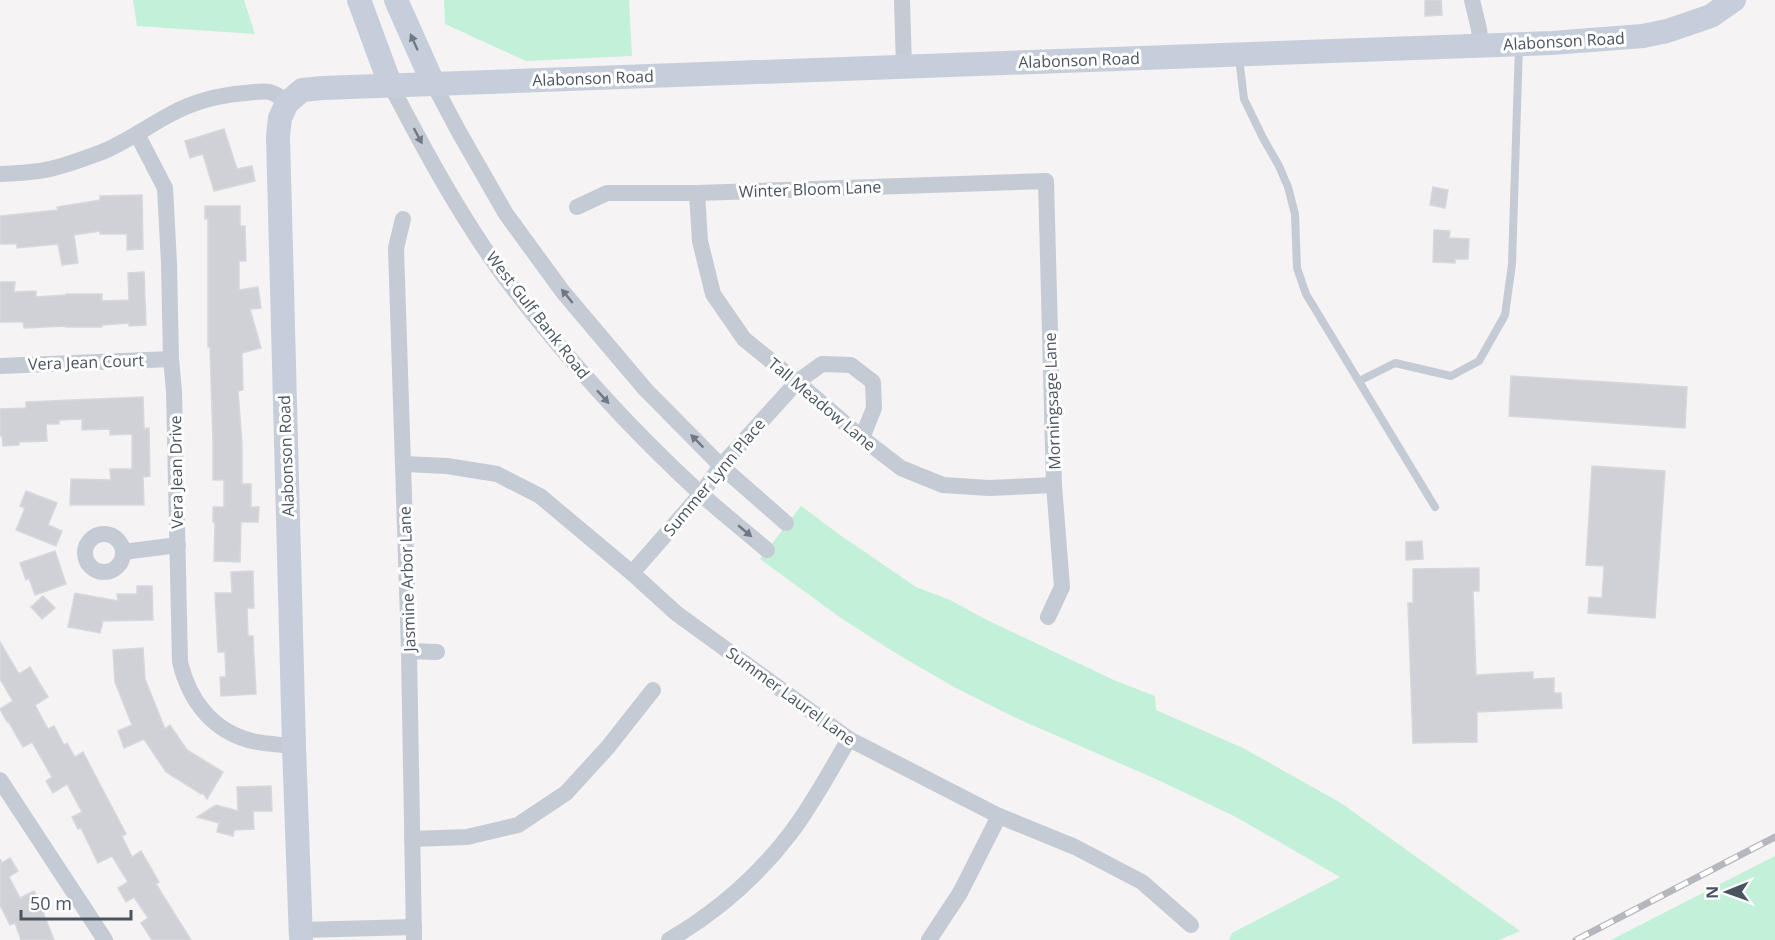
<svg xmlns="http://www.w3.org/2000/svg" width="1775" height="940" font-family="'Open Sans',sans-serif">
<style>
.green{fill:#c3f0d9}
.building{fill:#cfd1d7;stroke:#d7d8de;stroke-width:1.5}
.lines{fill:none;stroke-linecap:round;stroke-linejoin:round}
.lane{stroke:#c4cbd4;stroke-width:8}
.street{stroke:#c4cbd4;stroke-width:16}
.secondary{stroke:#c6cedb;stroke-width:24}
.rail-casing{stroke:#b5b7bd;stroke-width:7}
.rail{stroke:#fff;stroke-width:4.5;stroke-dasharray:14;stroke-linecap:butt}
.oneway{fill:#6f7985}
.oneway2{fill:#6f7883}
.labels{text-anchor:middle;stroke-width:6;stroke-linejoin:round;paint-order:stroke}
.street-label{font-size:16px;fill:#4a5460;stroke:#fff}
</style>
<rect width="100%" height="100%" fill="#f5f3f3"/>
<g class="green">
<polygon points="133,0 244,0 255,34 137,26"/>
<polygon points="444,0 629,0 632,56 526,61 445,24"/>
<polygon points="801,506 840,535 916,587 950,600 989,621 1116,681 1155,696 1156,710 1243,748 1341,803 1520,931 1499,940 1229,940 1232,933 1340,877 1236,817 1158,780 1014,717 956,688 897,654 841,618 760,559"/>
<polygon points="1775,856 1775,940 1611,940"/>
</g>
<g class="building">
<polygon points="1425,0 1441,0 1442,15 1425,16"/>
<polygon points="224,129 237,169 252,166 255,181 214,191 203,154 190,158 185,141"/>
<polygon points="1433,187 1448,190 1445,208 1430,205"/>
<polygon points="142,195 143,249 127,250 127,234 100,234 100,231 74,235 78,263 62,265 58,244 17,248 17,244 0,244 0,216 58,210 57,207 100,200 100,196"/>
<polygon points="205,206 240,206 240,226 245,226 246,261 239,261 239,290 258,287 261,308 250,309 261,348 242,353 243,390 238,391 242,443 242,484 251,484 251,507 259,507 258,522 241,522 240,562 214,561 215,522 213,522 213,507 224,507 224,480 213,480 213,443 210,347 208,347 208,219 205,219"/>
<polygon points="1434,230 1450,231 1449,238 1469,239 1468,259 1455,259 1455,263 1433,262"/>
<polygon points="144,272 146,325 129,326 129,323 102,325 102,327 66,327 66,326 24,328 23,322 0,322 0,282 15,282 14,292 36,291 36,297 66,295 66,294 102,294 102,301 129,300 128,273"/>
<polygon points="1511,376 1687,387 1685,428 1509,416"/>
<polygon points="143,397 144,429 149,428 150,476 143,477 144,505 70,505 71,479 111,480 110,469 132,469 132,434 110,435 110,429 82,430 82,419 59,420 59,424 46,424 47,441 19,442 19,445 3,446 2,436 0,436 0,409 26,408 26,402"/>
<polygon points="1592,466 1665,471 1655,618 1588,613 1589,597 1602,598 1604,566 1586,565"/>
<polygon points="26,491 57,503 48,525 62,531 56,546 16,530 25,508 20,506"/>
<polygon points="1422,541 1423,559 1406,560 1406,542"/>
<polygon points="55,551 66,584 35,595 29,578 26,580 20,563"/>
<polygon points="1479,568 1479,591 1473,591 1476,675 1533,672 1533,679 1554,678 1554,693 1561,693 1562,708 1477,712 1477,742 1413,743 1408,603 1413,603 1413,569"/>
<polygon points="253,571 254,608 247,608 248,636 253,636 256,694 221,696 220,677 226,677 225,652 218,652 215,593 232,593 231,572"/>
<polygon points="137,586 152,586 153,620 103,621 100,633 68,627 75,593 118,601 117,594 137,594"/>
<polygon points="43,596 55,608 42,619 31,607"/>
<polygon points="0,642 19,674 30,667 48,697 35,705 48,729 54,726 64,745 67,743 75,757 83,752 126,834 122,836 132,857 141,851 159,882 156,884 191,940 152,940 141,923 148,918 134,897 126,902 118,888 128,882 112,856 98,863 81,828 78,829 72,817 82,812 67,784 53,793 46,781 52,777 32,742 23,747 8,721 7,722 0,709 13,701 0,679"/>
<polygon points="143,648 145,679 165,729 170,725 187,750 223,772 207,799 203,793 201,794 166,772 144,739 124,748 118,731 132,725 115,682 113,650"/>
<polygon points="271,786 272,811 253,811 254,829 234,830 233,836 217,832 219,823 197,817 216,805 238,811 237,787"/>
<polygon points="10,858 18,871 9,877 20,898 34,891 42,906 41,907 54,940 21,940 15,923 10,925 0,905 0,859 2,863"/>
</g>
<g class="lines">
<g class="lane">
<polyline points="1239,58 1244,99 1263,138 1279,166 1288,187 1295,214 1297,268 1306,294 1435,507"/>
<polyline points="1359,381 1395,363 1451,376 1479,361 1505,315 1512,264 1519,45"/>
</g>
<g class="street">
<polyline points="902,0 904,67"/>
<polyline points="1472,0 1479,29 1481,46"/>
<polyline points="433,83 459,132 506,214 563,292 645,389 721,466 786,523"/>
<path d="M390,84c35,67 71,134 116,195 58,77 124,150 195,215 21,19 44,37 66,56"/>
<path d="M137,134l28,54 4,75 2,96 3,32 6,271c9,38 32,69 72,79 13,3 28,4 42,5"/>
<path d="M0,174c16,-1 34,-1 50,-5 17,-4 36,-11 52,-17 24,-10 46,-26 69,-38 22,-12 49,-19 74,-21 20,-2 26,-5 42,10"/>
<polyline points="697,193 700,241 713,294 744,339 797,382 862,438 901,468 943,485 989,488 1054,485"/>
<polyline points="577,207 607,193 697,193 1046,181 1054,485 1062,587 1048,617"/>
<polyline points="403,219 396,248 409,651 414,940"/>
<polyline points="0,366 171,359"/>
<polyline points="404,464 447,466 497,474 540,496 632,573 676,613 849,739 999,816 1075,847 1142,882 1191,925"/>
<circle cx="104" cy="553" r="19"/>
<polyline points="123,552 178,545"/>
<polyline points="632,573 701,494 721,466 797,382 822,364 851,365 873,382 874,408 862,438"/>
<polyline points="409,651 437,652"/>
<polyline points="0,780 105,940"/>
<polyline points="412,839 467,837 518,825 566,793 608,747 653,690"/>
<polyline points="301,930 414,927"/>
<path d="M669,940c46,-27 88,-63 121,-106 23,-30 40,-63 59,-95"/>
<polyline points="929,940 960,893 999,816"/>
</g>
<g class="secondary">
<polyline points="359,0 390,84"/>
<polyline points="396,0 433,83"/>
<polyline points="301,940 294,746 278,136 280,118 287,103 302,90 323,88 1552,43 1643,36 1667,31 1711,16 1734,0"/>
</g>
<g class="rail-casing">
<polyline id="rail" points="1576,940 1775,837"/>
</g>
<use href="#rail" class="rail"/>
</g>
<defs><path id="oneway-solid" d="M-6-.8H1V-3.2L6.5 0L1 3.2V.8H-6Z" transform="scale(1.5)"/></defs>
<use class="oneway" href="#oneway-solid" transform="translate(414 42) rotate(-114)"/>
<g class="oneway2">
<use href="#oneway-solid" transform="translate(418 136) rotate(62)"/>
<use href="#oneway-solid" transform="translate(567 296) rotate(-129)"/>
<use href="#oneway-solid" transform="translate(603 397) rotate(48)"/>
<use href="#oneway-solid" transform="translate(697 441) rotate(-135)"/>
<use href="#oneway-solid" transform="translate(745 531) rotate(40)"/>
</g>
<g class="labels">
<g class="street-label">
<text transform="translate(1564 41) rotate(-3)" y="6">Alabonson Road</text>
<text transform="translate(1079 60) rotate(-2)" y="6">Alabonson Road</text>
<text transform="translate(593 78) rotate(-2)" y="6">Alabonson Road</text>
<text transform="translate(810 189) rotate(-2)" y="6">Winter Bloom Lane</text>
<text transform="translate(538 315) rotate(52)" y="6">West Gulf Bank Road</text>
<text transform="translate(86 362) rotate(-2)" y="6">Vera Jean Court</text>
<text transform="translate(1052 401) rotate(-92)" y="6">Morningsage Lane</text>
<text transform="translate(822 404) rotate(40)" y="6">Tall Meadow Lane</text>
<text transform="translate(286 456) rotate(-92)" y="6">Alabonson Road</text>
<text transform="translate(176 472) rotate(-91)" y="6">Vera Jean Drive</text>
<text transform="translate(714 477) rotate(-50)" y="6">Summer Lynn Place</text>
<text transform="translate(407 579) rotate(-92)" y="6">Jasmine Arbor Lane</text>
<text transform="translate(791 696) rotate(36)" y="6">Summer Laurel Lane</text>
</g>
</g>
<g transform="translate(1727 892) rotate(269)" stroke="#ffffff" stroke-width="4.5" paint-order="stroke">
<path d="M0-4.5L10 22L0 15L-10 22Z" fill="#4a5460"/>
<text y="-9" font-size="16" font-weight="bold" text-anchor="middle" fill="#4a5460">N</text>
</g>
<path d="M21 910v9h110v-9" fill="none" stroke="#4a5460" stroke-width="3"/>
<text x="30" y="910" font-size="18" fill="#4a5460" stroke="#ffffff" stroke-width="4.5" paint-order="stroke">50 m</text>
</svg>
